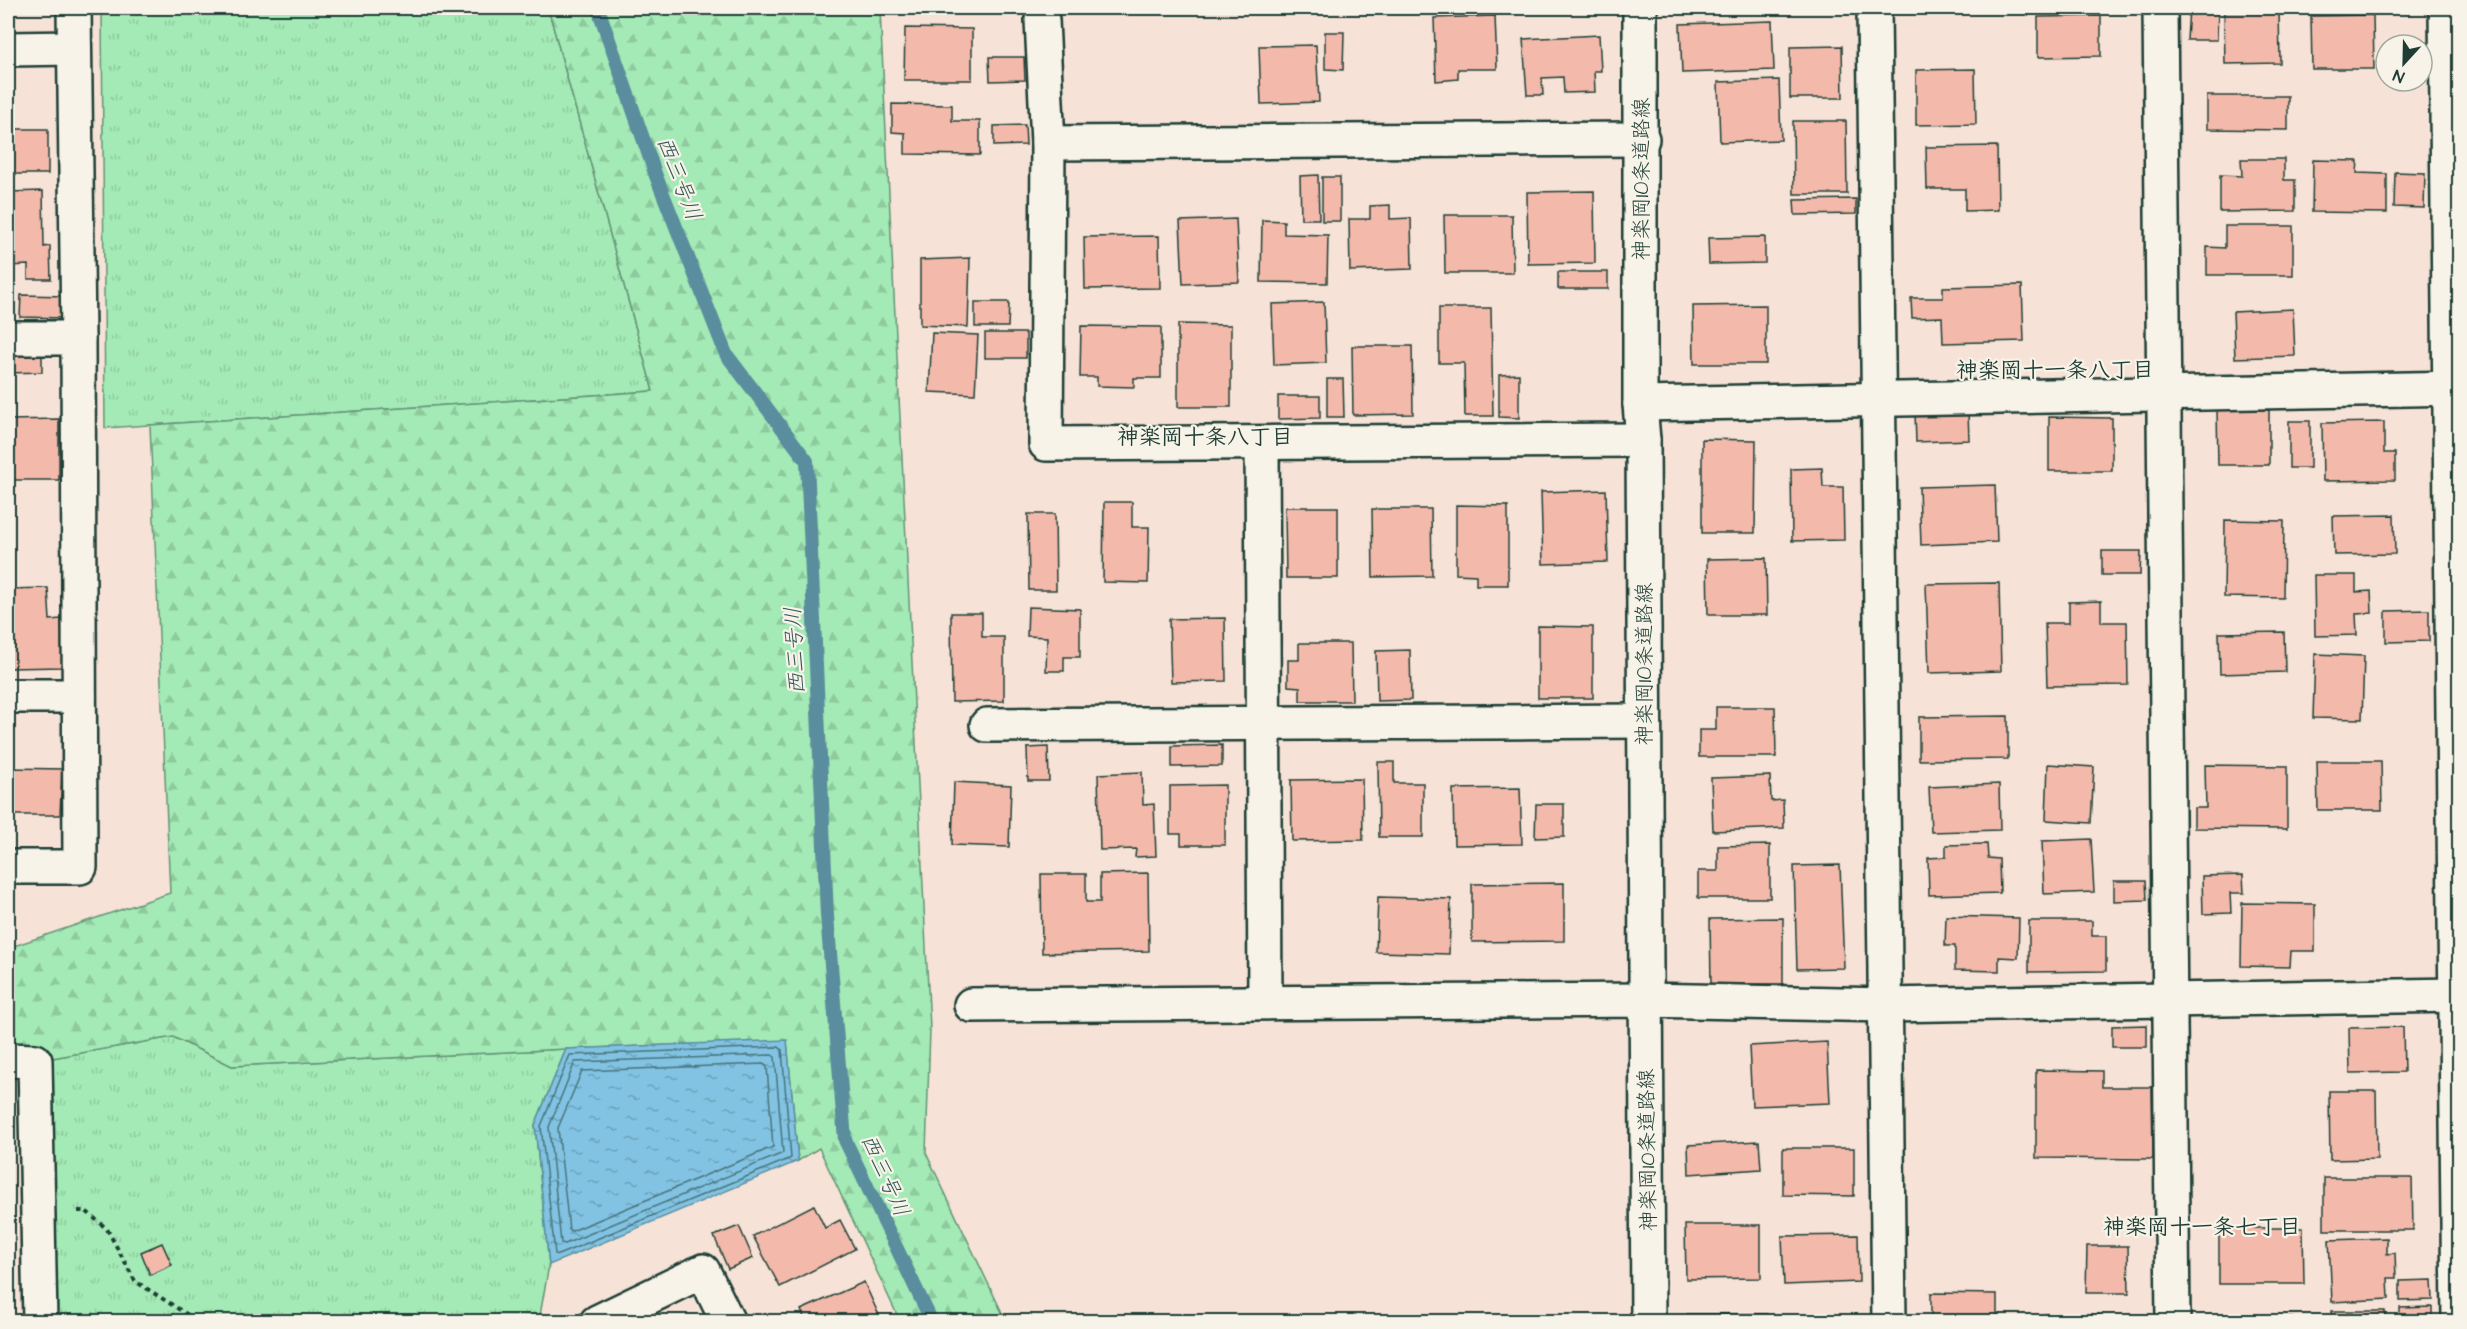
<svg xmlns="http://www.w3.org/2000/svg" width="2467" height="1329" font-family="'Architects Daughter','Klee One',sans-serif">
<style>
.grass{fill:url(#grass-tufts);stroke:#629475;stroke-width:1.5}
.forest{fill:url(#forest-firs);stroke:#629475;stroke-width:1.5}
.water{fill:url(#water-ripples);stroke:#5a8d9d;stroke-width:1.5}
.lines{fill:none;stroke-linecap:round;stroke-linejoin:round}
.shore{stroke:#47737a;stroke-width:1.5}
.stream{stroke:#5a8d9d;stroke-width:14}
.building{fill:#f3baab;stroke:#1f3d34;stroke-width:1.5}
.street-casing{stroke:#1f3d34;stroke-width:38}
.path{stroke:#1f3d34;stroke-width:4;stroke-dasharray:4.5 4.5;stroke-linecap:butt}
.street{stroke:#f7f3e8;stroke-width:33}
.labels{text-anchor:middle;stroke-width:4.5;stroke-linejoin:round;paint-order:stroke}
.street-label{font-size:21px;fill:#1f3d34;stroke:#f7f3e8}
.water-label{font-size:22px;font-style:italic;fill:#335857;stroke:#f7f3e8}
.neighbourhood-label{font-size:22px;font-weight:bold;fill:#1f3d34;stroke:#f7f3e8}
</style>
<defs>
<pattern id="grass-tufts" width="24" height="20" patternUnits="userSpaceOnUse" patternTransform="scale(1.5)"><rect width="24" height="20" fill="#a4eab6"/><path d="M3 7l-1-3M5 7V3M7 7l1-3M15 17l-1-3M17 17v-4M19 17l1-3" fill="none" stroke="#8dca9d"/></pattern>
<pattern id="forest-firs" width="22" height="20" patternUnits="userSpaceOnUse" patternTransform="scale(1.5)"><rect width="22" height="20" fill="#a4eab6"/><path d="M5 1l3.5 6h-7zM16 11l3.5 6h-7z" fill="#8dca9d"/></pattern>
<pattern id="water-ripples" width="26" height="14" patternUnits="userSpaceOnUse" patternTransform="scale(1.5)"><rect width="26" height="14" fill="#82c3e3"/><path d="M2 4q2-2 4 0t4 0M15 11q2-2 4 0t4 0" fill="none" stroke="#6aa0b9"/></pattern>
</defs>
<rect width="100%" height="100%" fill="#f6e2d6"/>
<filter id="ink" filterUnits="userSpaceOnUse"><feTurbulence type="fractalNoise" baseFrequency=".0167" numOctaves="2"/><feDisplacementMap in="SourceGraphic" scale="12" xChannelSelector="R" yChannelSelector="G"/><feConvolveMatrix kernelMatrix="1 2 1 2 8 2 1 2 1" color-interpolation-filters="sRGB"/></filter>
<g filter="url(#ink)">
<g class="grass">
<polygon points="102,8 548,8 653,391 105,428"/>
<polygon points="173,1037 232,1066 566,1049 535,1125 549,1265 539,1321 40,1321 35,1061"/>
</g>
<polygon class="forest" points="548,8 880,10 930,1029 926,1153 1006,1321 900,1321 819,1148 798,1161 787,1041 566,1049 232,1066 173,1037 35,1061 8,1057 8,948 170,893 150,425 653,391"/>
<polygon class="water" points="787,1040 798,1161 549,1265 535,1125 566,1049"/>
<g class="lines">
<g class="shore">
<polygon points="779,1047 782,1050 791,1158 558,1255 555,1254 541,1126 570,1055"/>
<polygon points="772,1055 775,1057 783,1153 565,1244 561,1243 549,1127 575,1062"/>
<polygon points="764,1064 767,1067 773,1147 572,1231 569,1230 558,1128 582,1071"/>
</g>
<polyline class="stream" points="598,8 656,176 726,354 807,461 827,915 845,1140 932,1322"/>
</g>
<g class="building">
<polygon points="2189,8 2218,8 2217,40 2187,40"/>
<polygon points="2279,10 2280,63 2225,64 2224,11"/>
<polygon points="2373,15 2374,69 2312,69 2311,16"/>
<polygon points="1495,16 1497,69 1458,69 1458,79 1436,81 1434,18"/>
<polygon points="2101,16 2101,56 2038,57 2038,17"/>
<polygon points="1772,21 1774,70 1682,73 1680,24"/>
<polygon points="905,28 972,29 972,80 904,80"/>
<polygon points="1325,32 1344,32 1343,70 1325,69"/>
<polygon points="1599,35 1601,71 1594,71 1595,92 1564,93 1563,77 1542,78 1543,95 1527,95 1523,39"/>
<polygon points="1316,45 1319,102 1261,104 1259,46"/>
<polygon points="1842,46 1843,98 1790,98 1790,47"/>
<polygon points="989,57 1024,57 1025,80 990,81"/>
<polygon points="1975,69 1976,124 1916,125 1916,70"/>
<polygon points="1779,80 1781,140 1720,142 1718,82"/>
<polygon points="2207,96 2288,96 2288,130 2207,129"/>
<polygon points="892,104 952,105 952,121 980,121 980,155 905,154 905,133 892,132"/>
<polygon points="8,116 8,129 48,129 48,174 8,174"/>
<polygon points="1793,121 1846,121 1847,194 1794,194"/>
<polygon points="1025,125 1026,145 994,146 994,126"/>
<polygon points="1997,146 1998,210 1965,211 1965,189 1927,189 1926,147"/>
<polygon points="2241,159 2284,159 2284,180 2295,180 2295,211 2220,212 2220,175 2242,176"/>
<polygon points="2313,160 2358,161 2357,173 2387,174 2387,213 2312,212"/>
<polygon points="2395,172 2425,173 2424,208 2394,207"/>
<polygon points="1318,175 1319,219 1301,219 1300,176"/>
<rect x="1322" y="177" width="18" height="44"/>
<polygon points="43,191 44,247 50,246 51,279 28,279 28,265 8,266 8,192"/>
<polygon points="1594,191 1595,263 1528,264 1527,192"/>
<polygon points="1856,199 1856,214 1795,215 1794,200"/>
<polygon points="1390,205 1390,219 1411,218 1412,269 1350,271 1349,219 1370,219 1370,206"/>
<polygon points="1444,215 1512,215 1513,273 1445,273"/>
<polygon points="1236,219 1239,282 1183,284 1180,221"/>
<polygon points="1262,220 1284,221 1284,234 1328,235 1327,283 1261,282"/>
<polygon points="2225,226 2293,226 2293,275 2207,275 2207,247 2225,248"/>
<polygon points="1159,236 1160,288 1085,289 1084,237"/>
<polygon points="1765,237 1765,263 1709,264 1708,238"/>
<polygon points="970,258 968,327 920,325 920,260"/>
<rect x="1558" y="272" width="50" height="17"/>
<polygon points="2022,285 2024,341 1943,343 1942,317 1912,318 1911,298 1943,298 1943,287"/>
<polygon points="21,295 66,296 65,318 20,317"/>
<polygon points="975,302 1009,302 1008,327 975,327"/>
<polygon points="1324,302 1326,363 1274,365 1272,304"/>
<polygon points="1766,305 1766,364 1694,364 1693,306"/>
<polygon points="1439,308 1491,308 1493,416 1465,416 1464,363 1439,363"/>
<polygon points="2293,309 2295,356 2235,358 2233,312"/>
<polygon points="1178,324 1231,325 1231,407 1178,407"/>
<polygon points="1081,326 1161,327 1161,378 1134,378 1134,387 1097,386 1097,377 1080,377"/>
<polygon points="932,333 978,335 975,394 929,392"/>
<rect x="985" y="333" width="41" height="25"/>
<polygon points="1352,346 1412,346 1413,414 1353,415"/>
<polygon points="42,350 42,372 8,373 8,351"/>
<polygon points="1519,374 1519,418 1499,417 1499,375"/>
<polygon points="1327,379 1343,379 1344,417 1327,417"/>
<polygon points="1278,396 1320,396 1320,418 1278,419"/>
<polygon points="2217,410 2269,410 2269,465 2218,465"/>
<polygon points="1968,412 1969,440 1916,442 1915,413"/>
<polygon points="2049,417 2112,418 2112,471 2049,471"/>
<polygon points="59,419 59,480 8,480 8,420"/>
<rect x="2289" y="421" width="21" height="47"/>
<polygon points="2384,422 2384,453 2395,453 2395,480 2323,481 2322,423"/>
<polygon points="1702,439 1756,440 1755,533 1702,533"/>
<polygon points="1822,468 1823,487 1843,487 1844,540 1792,541 1791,469"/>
<polygon points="1995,485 1997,542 1921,545 1919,487"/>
<polygon points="1606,490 1608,562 1543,564 1541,492"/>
<polygon points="1104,502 1132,502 1132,527 1149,527 1148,583 1103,582"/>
<polygon points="1456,505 1508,506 1508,585 1476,585 1476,575 1456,574"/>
<polygon points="1285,507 1338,507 1338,578 1286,578"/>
<polygon points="1372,509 1431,509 1432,576 1373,577"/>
<polygon points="1028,514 1055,514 1056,590 1029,590"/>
<polygon points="2394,515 2395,554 2334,555 2333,516"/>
<polygon points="2225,520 2284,521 2283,598 2224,597"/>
<polygon points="2102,551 2141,551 2140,575 2102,575"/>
<polygon points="1766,558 1767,615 1708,615 1707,559"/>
<polygon points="2314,575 2356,575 2356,592 2371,591 2372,613 2356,614 2357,635 2315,636"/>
<polygon points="1999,583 2001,671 1929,673 1926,584"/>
<polygon points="48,588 50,620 61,619 63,667 8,668 8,589"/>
<polygon points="2101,601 2101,622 2127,622 2128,685 2047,686 2045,623 2069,623 2069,602"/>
<polygon points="1028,607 1080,609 1080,657 1064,657 1064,671 1046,671 1047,637 1027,636"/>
<polygon points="2429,610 2429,641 2386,642 2386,611"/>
<polygon points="951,613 982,613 982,637 1004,637 1004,701 952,702"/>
<polygon points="1225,618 1226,681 1171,682 1169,619"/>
<polygon points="1538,626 1593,627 1593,698 1538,698"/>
<polygon points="2284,632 2285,672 2220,674 2219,633"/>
<polygon points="1299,643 1351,643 1352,701 1300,701 1300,687 1288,686 1288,660 1299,660"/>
<polygon points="1410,650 1411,700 1377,701 1376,651"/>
<polygon points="2315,654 2364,656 2362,719 2313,718"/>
<polygon points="1716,707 1775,707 1776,757 1699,757 1699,730 1716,730"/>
<polygon points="2008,716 2008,759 1919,760 1919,717"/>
<polygon points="1222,745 1222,766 1172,767 1172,746"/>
<polygon points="1048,747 1049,781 1028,781 1027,748"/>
<polygon points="2317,761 2381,761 2382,810 2318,810"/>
<polygon points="1378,762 1394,762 1394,783 1423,783 1423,837 1379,837"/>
<polygon points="2048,764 2094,767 2091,823 2046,820"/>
<polygon points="2205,765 2287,766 2287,829 2194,828 2194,808 2206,808"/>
<polygon points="8,768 62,769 60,815 8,815"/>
<polygon points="1142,772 1143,805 1154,804 1156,856 1135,857 1136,849 1100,850 1098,774"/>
<polygon points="1770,776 1771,801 1783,800 1784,828 1713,831 1711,778"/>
<polygon points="1362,779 1363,840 1292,841 1291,780"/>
<polygon points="954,782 1011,785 1009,847 952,845"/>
<polygon points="1999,784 2000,830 1931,832 1929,787"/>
<polygon points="1225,785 1225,845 1181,845 1181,834 1170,834 1170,786"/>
<polygon points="1520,788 1522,844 1454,845 1453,789"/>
<polygon points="1536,804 1564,804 1564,837 1535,838"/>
<polygon points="2091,839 2094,892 2044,894 2042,841"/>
<polygon points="1987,844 1988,858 1999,859 2000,893 1929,895 1928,858 1946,857 1946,845"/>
<polygon points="1770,845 1770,898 1698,898 1698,871 1718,871 1718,846"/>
<polygon points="1840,865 1844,968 1797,969 1794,866"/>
<polygon points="1148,873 1149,951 1042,953 1041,874 1086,874 1086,902 1100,902 1100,874"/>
<polygon points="2243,875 2244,893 2230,893 2231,913 2203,914 2202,876"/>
<polygon points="2114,881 2146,881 2147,900 2114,901"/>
<polygon points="1564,883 1564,941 1472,942 1472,884"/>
<polygon points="1378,897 1451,899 1449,954 1376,952"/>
<polygon points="2242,903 2315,904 2315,951 2291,951 2290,967 2241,966"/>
<polygon points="1946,916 2019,918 2018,958 1999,957 1999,971 1955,970 1955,946 1945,946"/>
<polygon points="1783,918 1783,984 1711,984 1710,919"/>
<polygon points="2029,921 2092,921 2092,936 2106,936 2106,971 2029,972"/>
<polygon points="2147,1025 2147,1047 2112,1047 2112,1026"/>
<polygon points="2403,1027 2404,1072 2350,1073 2349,1028"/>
<polygon points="1827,1042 1830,1103 1752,1106 1749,1046"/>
<polygon points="2036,1070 2102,1071 2102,1087 2152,1087 2153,1159 2036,1158"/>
<polygon points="2329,1091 2376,1091 2377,1159 2330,1160"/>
<polygon points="1759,1141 1761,1169 1689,1174 1688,1145"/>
<polygon points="1783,1148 1854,1148 1854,1196 1783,1195"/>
<polygon points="2324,1178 2412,1178 2413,1230 2324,1230"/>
<polygon points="814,1205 825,1228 840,1220 855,1249 780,1287 753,1236"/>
<polygon points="1685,1225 1761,1225 1761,1278 1686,1279"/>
<polygon points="739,1226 753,1258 728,1269 714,1236"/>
<polygon points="2219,1228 2303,1228 2304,1284 2219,1284"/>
<polygon points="1858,1235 1859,1282 1784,1285 1782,1236"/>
<polygon points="2387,1238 2387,1254 2395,1253 2396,1278 2388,1278 2389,1299 2332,1302 2329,1240"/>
<polygon points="162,1243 172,1265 150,1275 141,1252"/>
<polygon points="2087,1246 2128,1246 2129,1293 2086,1293"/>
<polygon points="2432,1280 2433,1300 2400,1301 2400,1281"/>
<polygon points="864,1282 882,1322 806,1322 801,1310"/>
<polygon points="1931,1293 1997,1294 1997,1322 1931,1322"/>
<polygon points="2432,1307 2432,1322 2400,1322 2400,1308"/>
<polygon points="2332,1311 2385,1311 2385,1322 2333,1322"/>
<rect x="1687" y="1314" width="80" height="8"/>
<polygon points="2045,1314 2099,1315 2099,1322 2045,1322"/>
<polygon points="2237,1317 2292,1318 2292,1322 2237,1322"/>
</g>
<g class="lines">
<g class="street-casing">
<g id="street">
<polyline points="1640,8 1640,404 1643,440 1648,1322"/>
<polyline points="1874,8 1889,1322"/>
<polyline points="2160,8 2173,1322"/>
<polyline points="2446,8 2459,1322"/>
<polyline points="1042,20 1048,143 1046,444 1643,440"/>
<polyline points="8,49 74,48"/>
<polyline points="1048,143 1642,139"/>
<polyline points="8,338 78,338"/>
<polyline points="1640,404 2460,388"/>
<polyline points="1262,443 1265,1002"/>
<polyline points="8,696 79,696"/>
<polyline points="987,725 1644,721"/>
<polyline points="8,867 80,867 78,338 74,8"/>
<polyline points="971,1005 1645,1000 1886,1005 2457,995"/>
<polyline points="8,1060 35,1061 40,1322"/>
<polyline points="597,1322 703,1271 728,1322"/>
</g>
</g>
<polyline class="path" points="78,1211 86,1211 107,1229 135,1281 191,1317 194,1322"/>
<use href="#street" class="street"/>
</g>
</g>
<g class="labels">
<g class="street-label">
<text transform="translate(1641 179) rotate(-90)" y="7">神楽岡10条道路線</text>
<text transform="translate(1644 664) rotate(-90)" y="7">神楽岡10条道路線</text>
<text transform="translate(1647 1150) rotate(-91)" y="7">神楽岡10条道路線</text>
</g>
<g class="water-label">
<text transform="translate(680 178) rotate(69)" y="8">西三号川</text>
<text transform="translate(794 651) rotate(-93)" y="8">西三号川</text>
<text transform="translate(886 1175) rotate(66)" y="8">西三号川</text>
</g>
<g class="neighbourhood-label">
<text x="2055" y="377">神楽岡十一条八丁目</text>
<text x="1205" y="444">神楽岡十条八丁目</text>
<text x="2202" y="1234">神楽岡十一条七丁目</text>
</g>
</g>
<rect width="2467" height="1329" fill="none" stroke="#f7f3e8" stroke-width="30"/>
<rect x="15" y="15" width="2437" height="1299" fill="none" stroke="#1f3d34" stroke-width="2" filter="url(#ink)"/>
<g transform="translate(2404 63) rotate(202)"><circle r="28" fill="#f7f3e8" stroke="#a1aaa0" stroke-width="1.5"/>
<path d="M0-4.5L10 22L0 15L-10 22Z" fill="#1f3d34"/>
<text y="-9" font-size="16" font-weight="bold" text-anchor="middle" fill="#1f3d34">N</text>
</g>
</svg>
